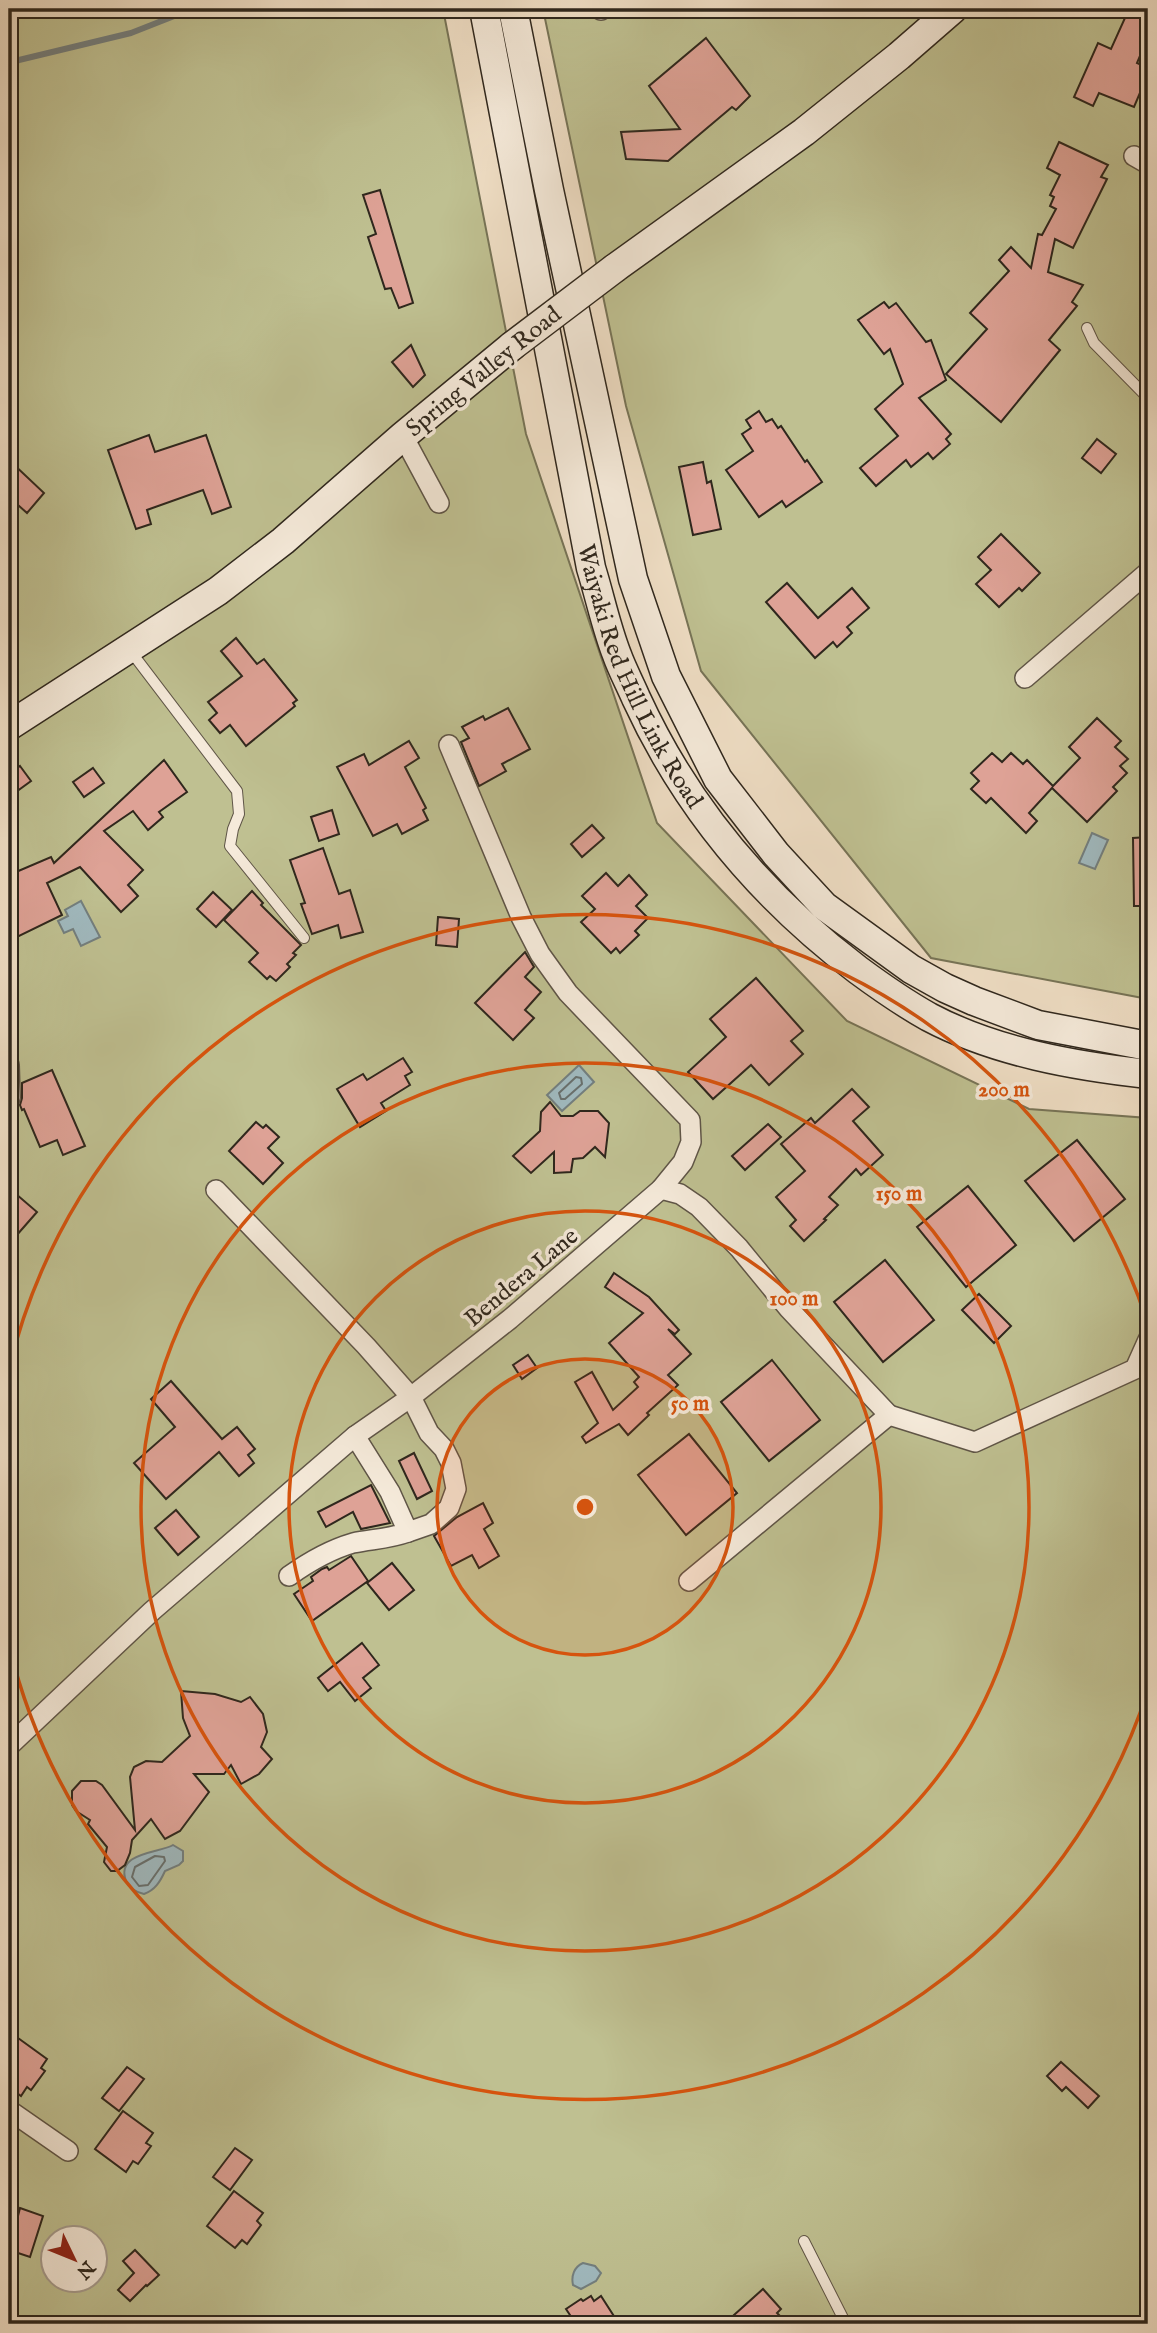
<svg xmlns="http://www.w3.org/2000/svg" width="1157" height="2333" font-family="'IM FELL English',serif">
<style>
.green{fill:#bfc091;stroke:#777457;stroke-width:2;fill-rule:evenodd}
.water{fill:#a0bac0;stroke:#737f7f;stroke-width:2}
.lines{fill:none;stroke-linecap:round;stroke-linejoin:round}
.shore{stroke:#68706e;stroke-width:2}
.stream{stroke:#737f7f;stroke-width:6}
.building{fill:#dea296;stroke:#2f271d;stroke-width:2}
.lane-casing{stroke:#5f5547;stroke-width:12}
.street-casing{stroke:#5f5547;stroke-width:22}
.secondary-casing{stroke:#2f271d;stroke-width:31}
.lane{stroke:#f5eada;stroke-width:10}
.street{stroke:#f5eada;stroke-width:19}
.secondary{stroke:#f5eada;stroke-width:28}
.secondary-bridge-casing{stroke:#2f271d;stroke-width:31;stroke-linecap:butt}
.secondary-bridge{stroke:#f5eada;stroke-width:28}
.ring{fill:none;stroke:#d6540e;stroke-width:3.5}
.labels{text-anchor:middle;stroke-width:7;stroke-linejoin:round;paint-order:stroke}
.street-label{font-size:24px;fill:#2f271d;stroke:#f5eada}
.centre{fill:#d6540e;stroke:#f5eada;stroke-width:3.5}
.ring-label{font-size:21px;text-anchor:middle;font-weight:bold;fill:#d6540e;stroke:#f5eada;stroke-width:7;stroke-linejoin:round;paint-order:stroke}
</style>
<rect width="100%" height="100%" fill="#f0dfc6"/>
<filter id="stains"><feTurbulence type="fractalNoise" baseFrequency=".00286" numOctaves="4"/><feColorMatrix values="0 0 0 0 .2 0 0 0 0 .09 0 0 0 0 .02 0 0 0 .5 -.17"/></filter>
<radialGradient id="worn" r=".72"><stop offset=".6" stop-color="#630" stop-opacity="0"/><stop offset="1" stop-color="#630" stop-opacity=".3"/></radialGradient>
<g class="green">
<path d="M9,9h434l83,425 131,389 190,198 182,88 119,9v1206h-1139zM52,2238h42v42h-42z"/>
<polygon points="543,9 1148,9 1148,999 931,958 701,671 626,406"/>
</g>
<g class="water">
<polygon points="1092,833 1108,840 1095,869 1079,863"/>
<polygon points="81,901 100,937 81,946 73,929 64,933 58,921 68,916 65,910"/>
<polygon points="579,1065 594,1082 562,1111 547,1095"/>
<path d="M173,1845l10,6v10l-4,4 -14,6c-5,11 -10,19 -21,23 -8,-2 -15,-5 -18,-13 -11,-29 34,-28 47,-36z"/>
<path d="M583,2263l12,3 6,7 -5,8 -15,8 -8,-4c-2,-9 1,-18 10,-22z"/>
</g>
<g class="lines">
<g class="shore">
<polygon points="576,1077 581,1078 582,1084 565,1099 561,1099 559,1093"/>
<polygon points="155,1856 164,1857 165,1861 148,1885 139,1886 132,1877 135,1867"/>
</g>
<polyline class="stream" points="9,65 19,60 131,33 192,9"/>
</g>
<g class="building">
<polygon points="1129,9 1148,9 1148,37 1137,63 1148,68 1148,74 1134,107 1099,93 1093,106 1074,97 1098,43 1111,49"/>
<polygon points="706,38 750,96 736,110 732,107 668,161 626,159 621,132 680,129 649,86"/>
<polygon points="1059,142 1108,165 1101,177 1107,179 1073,248 1055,239 1048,272 1083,285 1072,302 1077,306 1049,340 1060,350 1001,422 946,374 987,329 970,313 1009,271 999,260 1011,247 1031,268 1038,234 1042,235 1056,209 1050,206 1054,197 1050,195 1060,175 1047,168"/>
<polygon points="380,190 413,303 399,308 391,288 385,289 368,237 376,234 363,195"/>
<polygon points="884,302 889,308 896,303 926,342 931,340 946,380 919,398 951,434 946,439 950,444 933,459 928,453 911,467 906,460 876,486 860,468 898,436 875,409 903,384 890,349 884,354 858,320"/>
<polygon points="411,345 425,375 413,387 392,362"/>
<polygon points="759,411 766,422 772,419 778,428 781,426 805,462 807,460 822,482 786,507 782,501 759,517 726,470 753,451 742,434 751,428 746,420"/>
<polygon points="149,435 155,452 206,435 231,507 212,514 203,490 147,510 151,524 136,529 108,450"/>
<polygon points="1097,439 1116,454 1101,473 1082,458"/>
<polygon points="9,460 44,493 27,513 9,497"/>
<polygon points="703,462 707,483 711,481 721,529 693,535 679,467"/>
<polygon points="1001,534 1040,573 1022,591 1019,588 999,607 976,584 991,570 978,557"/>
<polygon points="787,583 818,618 852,588 869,608 847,627 852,633 837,647 833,642 815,658 766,602"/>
<polygon points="236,638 257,664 264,659 297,700 293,703 295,706 246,746 230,725 220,733 209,720 217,713 208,702 242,676 221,651"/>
<polygon points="508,708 530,749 502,764 506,771 479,786 461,742 469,738 462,727 483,716 485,720"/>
<polygon points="1097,718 1121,741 1115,747 1128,759 1120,766 1127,773 1113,787 1117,791 1087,822 1052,788 1029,813 1037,821 1026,833 991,798 986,803 971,789 979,781 971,773 992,753 1002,762 1011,753 1023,764 1027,760 1053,786 1080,758 1069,747"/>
<polygon points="409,741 419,758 405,767 426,808 423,810 428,820 402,834 397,824 373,836 337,767 364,754 369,765"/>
<polygon points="164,760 187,792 159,812 163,817 148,830 133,811 104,831 143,870 128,885 138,896 121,912 80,867 47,883 62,915 17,937 9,920 9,875 51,857 54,863"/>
<polygon points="20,766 31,781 9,797 9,774"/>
<polygon points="93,768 104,783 84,797 73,782"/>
<polygon points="332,810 339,834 319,841 311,817"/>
<polygon points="592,825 604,838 582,857 571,844"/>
<polygon points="1148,837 1148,906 1134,906 1133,838"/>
<polygon points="323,848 339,894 350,890 363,932 341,938 338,925 312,934 301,904 305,903 290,860"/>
<polygon points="606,873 618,886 629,875 647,895 636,906 648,918 635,931 639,935 620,953 616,948 611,953 581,922 595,909 582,896"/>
<polygon points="252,891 263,903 261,905 301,945 293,953 296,955 287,964 290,967 276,981 270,976 267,979 249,962 258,953 224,920"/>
<polygon points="213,892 232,910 216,927 197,909"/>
<polygon points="438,917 459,919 457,947 436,945"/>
<polygon points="525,952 534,967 525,977 541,992 525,1010 534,1018 513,1040 475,1003"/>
<polygon points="756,978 803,1031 791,1041 803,1054 769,1085 751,1065 713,1099 688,1072 726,1037 710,1019"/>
<polygon points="403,1058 412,1072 405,1076 410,1085 381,1103 386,1111 360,1127 337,1089 363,1074 367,1080"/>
<polygon points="52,1070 85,1146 63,1155 57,1140 40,1147 24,1109 22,1110 20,1105 22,1098 22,1083"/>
<polygon points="852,1089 869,1107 853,1121 883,1155 861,1175 856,1169 829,1197 838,1205 824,1219 826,1220 804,1241 790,1226 796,1220 776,1197 805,1171 781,1144 811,1118 815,1123"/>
<polygon points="550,1102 561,1116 573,1116 580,1111 598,1111 609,1123 605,1157 595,1147 583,1158 573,1159 571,1172 554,1173 554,1152 531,1173 513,1156 540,1131 541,1112"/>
<polygon points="256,1122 263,1128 266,1125 279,1137 268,1148 283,1163 263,1184 229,1151"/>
<polygon points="768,1124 781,1137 745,1170 732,1156"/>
<polygon points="1077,1140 1125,1199 1074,1241 1025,1181"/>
<polygon points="968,1186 1016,1245 966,1287 917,1227"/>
<polygon points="9,1188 37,1212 9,1244"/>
<polygon points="885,1260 934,1320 883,1362 834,1302"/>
<polygon points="614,1273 649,1297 679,1330 675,1334 668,1329 691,1354 668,1375 678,1385 647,1413 649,1415 628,1435 619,1424 586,1443 582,1437 598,1423 575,1382 592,1372 613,1410 638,1387 634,1382 639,1377 609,1343 643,1313 605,1287"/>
<polygon points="979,1294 1011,1326 994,1343 962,1310"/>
<polygon points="528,1355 537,1368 522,1379 513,1365"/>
<polygon points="772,1360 820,1420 769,1461 721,1402"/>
<polygon points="171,1381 222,1439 237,1427 255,1449 248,1455 254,1463 239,1476 219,1452 166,1499 134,1463 175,1427 151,1399"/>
<polygon points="689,1434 737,1493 686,1535 638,1475"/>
<polygon points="414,1453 432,1491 417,1499 399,1461"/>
<polygon points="371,1485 390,1523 361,1529 353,1512 326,1527 318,1512"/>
<polygon points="483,1503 493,1523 484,1529 499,1556 479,1568 472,1555 451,1566 434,1536 457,1517"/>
<polygon points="176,1510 199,1537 178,1555 155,1528"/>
<polygon points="351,1556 368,1581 312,1621 294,1594 313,1581 311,1577 322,1569 327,1567 329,1570"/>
<polygon points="392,1563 414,1590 389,1610 367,1583"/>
<polygon points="362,1643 379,1665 363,1678 371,1688 355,1701 340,1682 328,1691 318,1678"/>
<polygon points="181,1691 215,1694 241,1702 250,1697 263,1714 267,1732 261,1747 272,1759 259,1774 241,1784 231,1765 224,1774 194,1774 209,1792 180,1831 165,1839 151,1819 132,1840 130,1853 125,1865 117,1871 111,1871 104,1862 107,1847 88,1824 90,1820 76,1811 72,1805 72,1791 81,1781 96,1781 102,1785 135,1830 130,1777 134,1767 146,1761 162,1762 190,1736 183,1718"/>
<polygon points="18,2038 47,2059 41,2068 45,2071 31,2090 27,2087 21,2096 9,2087 9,2051"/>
<polygon points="1061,2062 1099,2096 1088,2108 1066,2087 1062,2091 1047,2076"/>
<polygon points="127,2067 144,2079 119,2111 102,2098"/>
<polygon points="123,2111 153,2133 146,2143 151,2146 138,2164 133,2161 126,2172 95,2149"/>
<polygon points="235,2148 252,2160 230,2190 213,2177"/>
<polygon points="234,2191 263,2213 257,2221 261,2225 247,2244 242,2240 235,2248 207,2226"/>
<polygon points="20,2208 43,2216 30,2257 9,2250 9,2213 18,2216"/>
<polygon points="135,2250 159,2275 147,2286 146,2285 130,2301 118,2290 134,2273 123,2261"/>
<polygon points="763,2289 781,2309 777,2313 788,2324 724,2324"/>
<polygon points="591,2296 594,2301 601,2296 619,2324 576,2324 566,2309 581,2299 583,2301"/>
</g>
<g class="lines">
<g class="lane-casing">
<g id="lane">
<polyline points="1087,328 1094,343 1148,398"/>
<polyline points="129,649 237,791 239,814 233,829 230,846 304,938"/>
<polyline points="804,2241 846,2324"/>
</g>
</g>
<g class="street-casing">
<g id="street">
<polyline points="601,10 602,9"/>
<polyline points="1134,156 1148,164"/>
<polyline points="403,436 439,503"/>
<polyline points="1025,678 1148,572"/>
<polyline points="9,1065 10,1098"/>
<polyline points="661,1189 680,1194 699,1207 739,1248 789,1309 889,1415"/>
<polyline points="216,1190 366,1346 411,1397 429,1433 444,1449 451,1463 456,1489 449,1508 431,1524 408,1532"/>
<path d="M289,1576c21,-15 40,-26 64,-33 19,-4 36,-4 55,-11l-18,-40 -35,-56"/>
<polyline points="689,1581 889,1415 975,1442 1135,1369 1148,1340"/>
<polyline points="9,1746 152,1611 355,1436 411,1397 510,1319 661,1189 683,1162 691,1142 690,1120 568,993 540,954 521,917 449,745"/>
<polyline points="9,2110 68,2151"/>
</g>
</g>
<g class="secondary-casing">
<g id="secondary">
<path id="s1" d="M484,9l107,559c9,29 15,59 26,87 5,14 13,29 19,43 50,109 127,200 222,272 23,17 46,33 71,47 66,35 146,49 219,57"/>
<polyline points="513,9 549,190 633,579 666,676 718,779 776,854 824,906 911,969 945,988 974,1001 1038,1025 1148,1046"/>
<polyline points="615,268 804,132 899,56 953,9"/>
<polyline points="9,726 218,591 283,541 403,436 512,346"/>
</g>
</g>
<use href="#lane" class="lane"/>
<use href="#street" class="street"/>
<use href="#secondary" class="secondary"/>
<g class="secondary-bridge-casing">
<polyline id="secondary-bridge" points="512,346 615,268"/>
</g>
<use href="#secondary-bridge" class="secondary-bridge"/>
</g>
<circle cx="585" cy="1507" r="148" fill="#d6540e" fill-opacity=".12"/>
<g class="ring">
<circle cx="585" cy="1507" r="148"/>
<circle cx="585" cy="1507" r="296"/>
<circle cx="585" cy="1507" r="444"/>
<path d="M1148 1690A592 592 0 0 1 9 1645M9 1369A592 592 0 0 1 1148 1324"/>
</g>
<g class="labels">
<g class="street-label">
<text transform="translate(483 371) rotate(-39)" y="8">Spring Valley Road</text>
<text dy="8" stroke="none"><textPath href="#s1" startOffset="688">Waiyaki Red Hill Link Road</textPath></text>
<text transform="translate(521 1277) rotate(-40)" y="8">Bendera Lane</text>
</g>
</g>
<circle cx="585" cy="1507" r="10" class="centre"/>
<g class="ring-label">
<text x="1004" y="1096">200 m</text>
<text x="899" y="1200">150 m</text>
<text x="794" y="1305">100 m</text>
<text x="690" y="1410">50 m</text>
</g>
<rect width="1157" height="2333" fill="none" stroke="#f0dfc6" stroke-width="35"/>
<rect x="10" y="10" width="1136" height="2312" fill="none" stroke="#2f271d" stroke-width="3.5"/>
<rect x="18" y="18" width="1122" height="2298" fill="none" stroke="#2f271d" stroke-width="2"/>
<g transform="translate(74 2259) rotate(133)"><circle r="33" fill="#f5eada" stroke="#a69c8e" stroke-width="2"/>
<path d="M0-5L12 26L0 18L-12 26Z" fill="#8f2418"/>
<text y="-10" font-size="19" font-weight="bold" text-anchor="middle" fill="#2f271d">N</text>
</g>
<rect width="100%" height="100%" filter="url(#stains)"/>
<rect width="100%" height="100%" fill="url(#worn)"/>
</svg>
